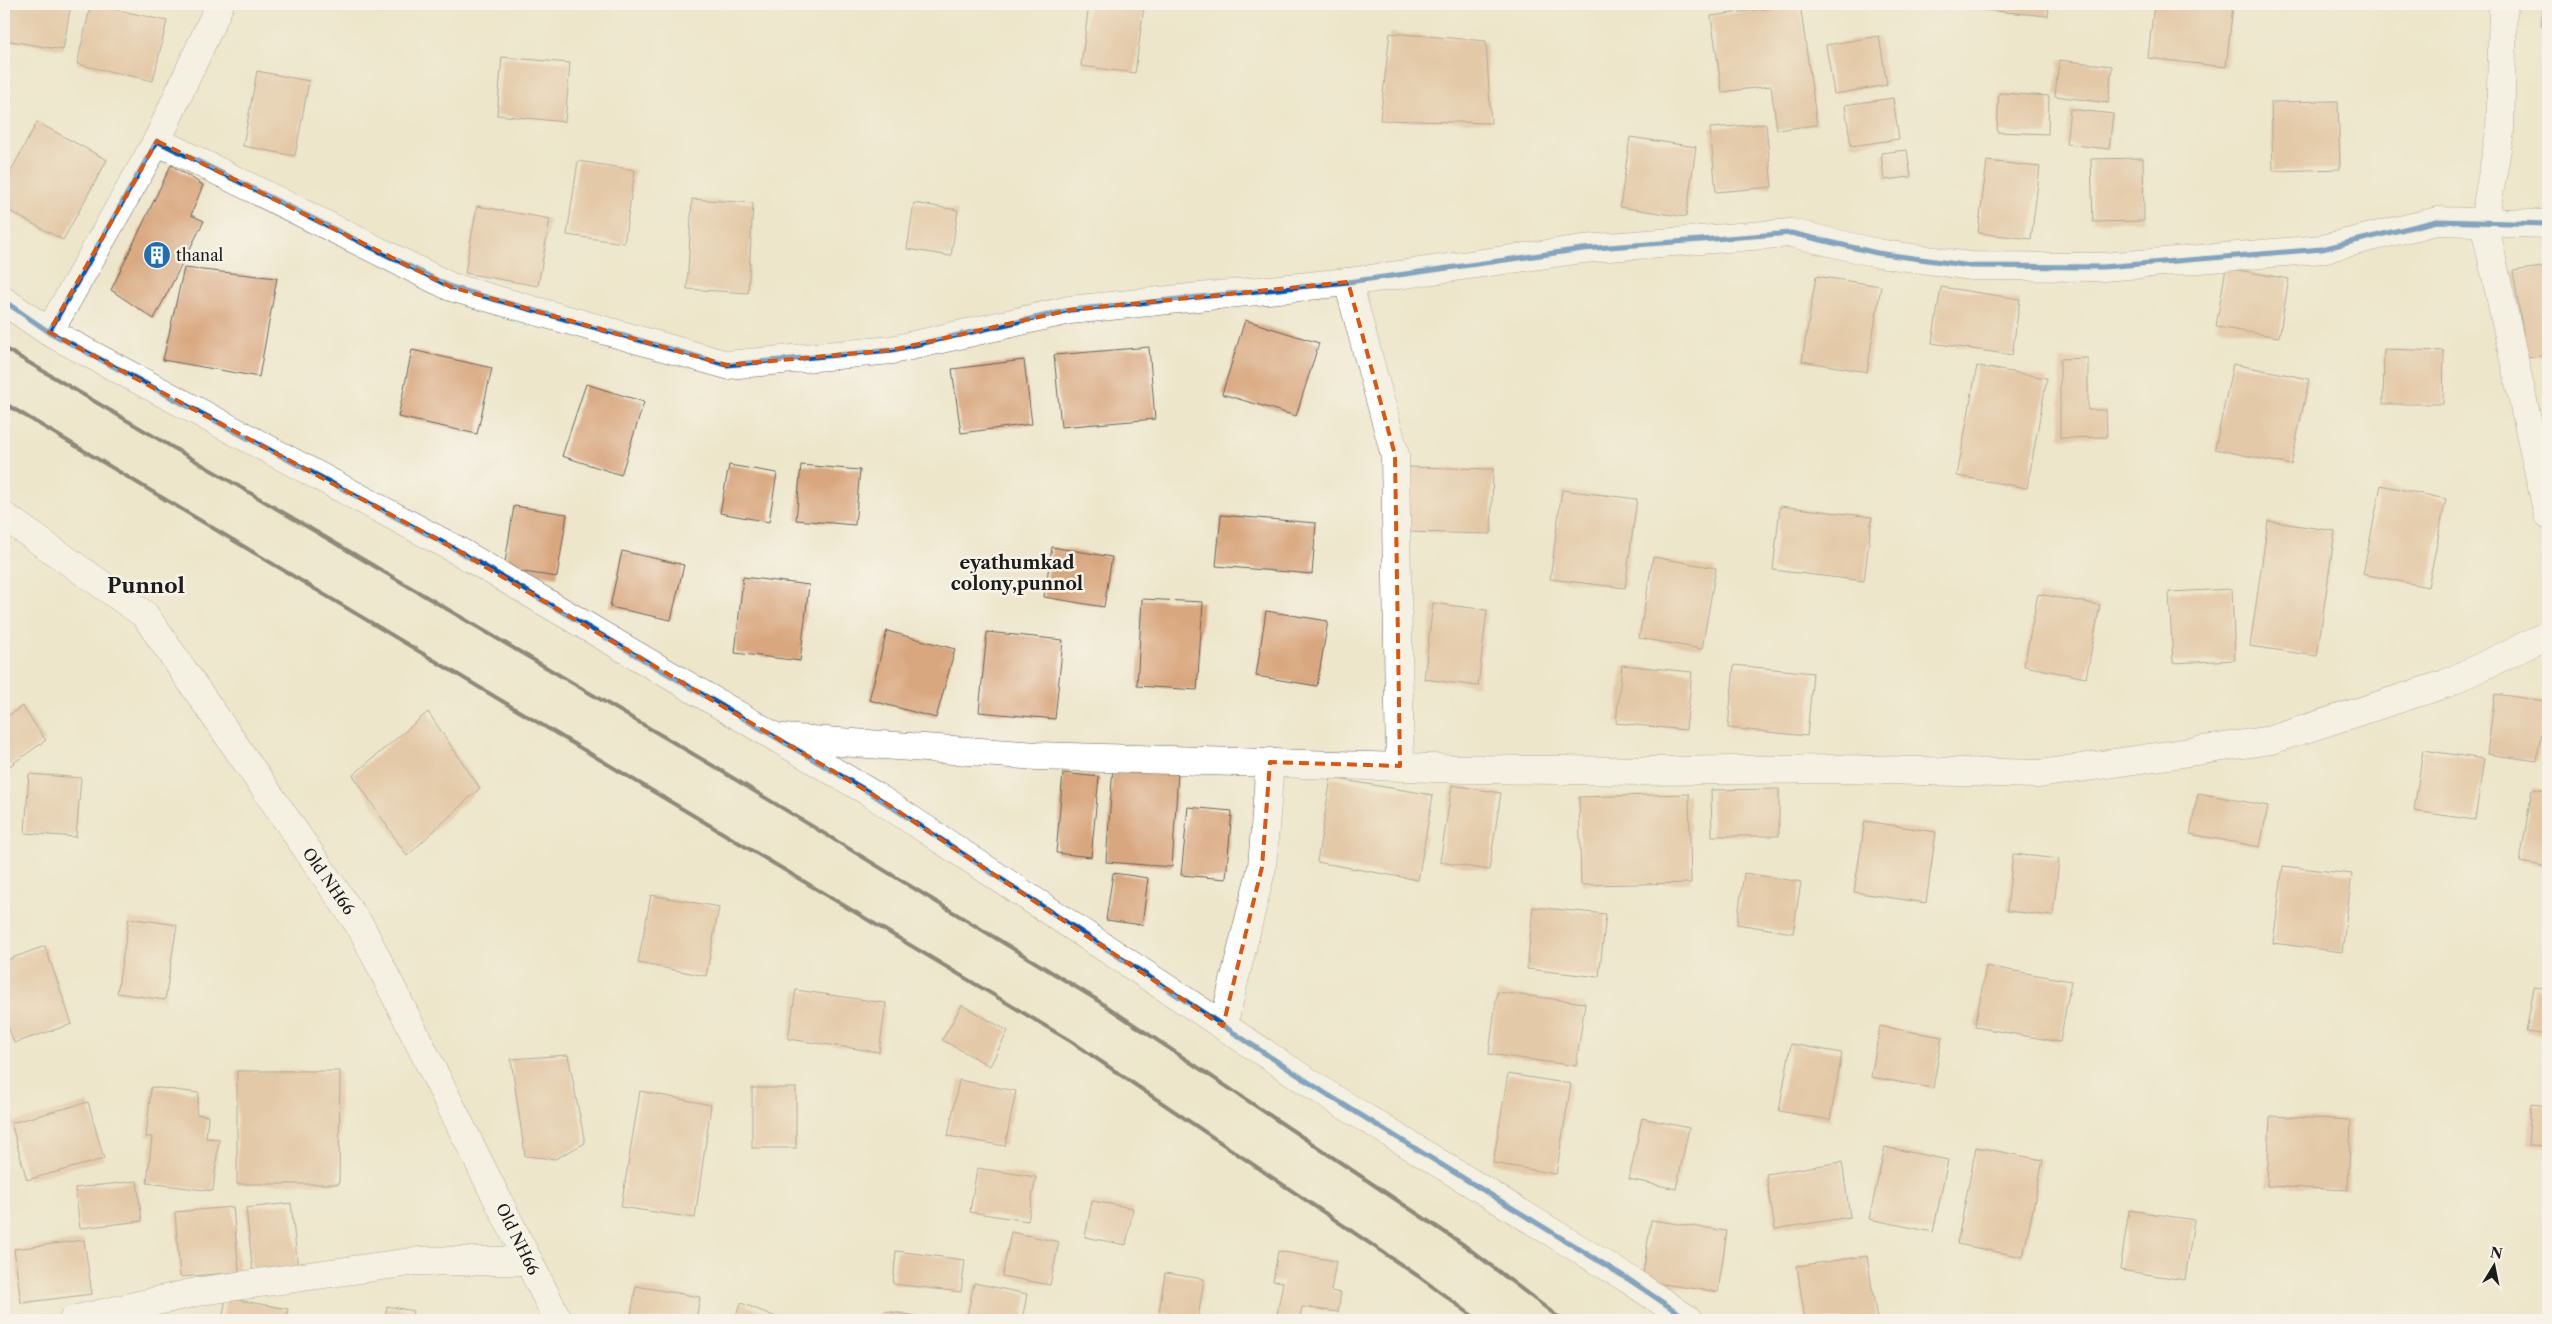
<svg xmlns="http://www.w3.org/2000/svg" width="2552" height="1324" font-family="'Libre Caslon Text',serif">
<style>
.building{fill:#d9a77f}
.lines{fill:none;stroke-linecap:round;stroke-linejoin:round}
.street-casing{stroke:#656359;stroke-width:29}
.primary-casing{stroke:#656359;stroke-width:29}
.street{stroke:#fff;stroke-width:28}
.primary{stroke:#fff;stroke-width:28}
.rail{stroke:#1c1c1c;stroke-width:4}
.cycleway-casing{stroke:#f7f3e8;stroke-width:8}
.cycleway{stroke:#0057b8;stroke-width:5}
.marked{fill:none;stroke:#de560d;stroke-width:4;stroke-dasharray:10 6;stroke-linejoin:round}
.labels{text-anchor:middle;stroke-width:5;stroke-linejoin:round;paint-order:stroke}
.poi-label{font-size:16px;fill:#1c1c1c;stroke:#f7f3e8;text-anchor:start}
.street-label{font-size:16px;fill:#1c1c1c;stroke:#f7f3e8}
.neighbourhood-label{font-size:18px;font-weight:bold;fill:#1c1c1c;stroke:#f7f3e8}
.district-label{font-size:21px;font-weight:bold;fill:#1c1c1c;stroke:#f7f3e8}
</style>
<rect width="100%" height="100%" fill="#f7f3e8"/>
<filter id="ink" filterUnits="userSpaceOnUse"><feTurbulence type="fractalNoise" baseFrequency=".02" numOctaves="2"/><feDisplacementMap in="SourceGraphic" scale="10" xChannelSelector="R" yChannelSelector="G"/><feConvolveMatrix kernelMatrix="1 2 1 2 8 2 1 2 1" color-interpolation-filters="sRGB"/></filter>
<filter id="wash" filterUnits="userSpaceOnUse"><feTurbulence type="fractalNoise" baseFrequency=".0096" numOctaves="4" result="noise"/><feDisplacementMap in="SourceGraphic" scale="20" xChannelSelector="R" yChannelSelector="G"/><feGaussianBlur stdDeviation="1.12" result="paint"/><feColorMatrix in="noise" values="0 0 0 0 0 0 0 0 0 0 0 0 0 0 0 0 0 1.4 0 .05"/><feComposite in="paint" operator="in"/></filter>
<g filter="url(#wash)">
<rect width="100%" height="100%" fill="#ede6cb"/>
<g id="blocks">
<g class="building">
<polygon points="11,4 71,4 63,50 4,40"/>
<polygon points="91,4 167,21 153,81 77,64"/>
<polygon points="337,4 383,4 381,12"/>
<polygon points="1089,4 1144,6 1135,73 1081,66"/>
<polygon points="1800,4 1817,125 1777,130 1771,86 1722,92 1711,16"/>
<polygon points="1984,4 2049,4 2048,16 1984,10"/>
<polygon points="2154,4 2233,6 2226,67 2148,58"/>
<polygon points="2544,4 2548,4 2548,27 2541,26"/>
<polygon points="1390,33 1486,41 1491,123 1380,120"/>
<polygon points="1879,36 1887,85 1834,94 1826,45"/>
<polygon points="502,57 570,63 565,122 497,115"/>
<polygon points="2059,60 2112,66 2108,103 2055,96"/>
<polygon points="257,71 309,81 295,156 243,146"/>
<polygon points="1999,93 2049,96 2048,134 1997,132"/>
<polygon points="4,97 11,98 5,133 4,133"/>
<polygon points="1893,98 1899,139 1851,146 1845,105"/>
<polygon points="2338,101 2340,169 2273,171 2271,102"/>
<polygon points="2070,109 2113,114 2109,149 2066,144"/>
<polygon points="37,122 107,160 63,240 4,208 4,184"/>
<polygon points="1766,124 1772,187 1716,192 1710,128"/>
<polygon points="1630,137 1696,147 1686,217 1620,207"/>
<polygon points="1907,150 1911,177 1884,180 1881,153"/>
<polygon points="2143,158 2144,221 2093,222 2091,159"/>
<polygon points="578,161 635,170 624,243 567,235"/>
<polygon points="1987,161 2040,167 2031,239 1978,233"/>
<polygon points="171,165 203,185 191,215 204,221 154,319 111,290"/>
<polygon points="692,199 753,203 748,293 687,289"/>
<polygon points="914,203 958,210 951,256 907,249"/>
<polygon points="477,206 550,219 538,286 465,273"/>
<polygon points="2548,266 2548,355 2527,358 2513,271"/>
<polygon points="184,268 277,278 259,377 163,360"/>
<polygon points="2226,268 2289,279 2279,337 2216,327"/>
<polygon points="1816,276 1881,286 1867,372 1802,361"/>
<polygon points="1941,287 2020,299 2012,355 1932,343"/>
<polygon points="1245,320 1319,343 1296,416 1222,394"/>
<polygon points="1149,347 1155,419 1061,427 1054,355"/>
<polygon points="2384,349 2444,351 2443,404 2383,404"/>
<polygon points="412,350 492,368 477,434 398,417"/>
<polygon points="2088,358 2088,410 2106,410 2107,437 2060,438 2060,359"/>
<polygon points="1024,360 1032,424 961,433 952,369"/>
<polygon points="2233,364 2309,379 2291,465 2215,449"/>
<polygon points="1977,366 2047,378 2027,488 1957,476"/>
<polygon points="586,384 644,402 621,475 562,456"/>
<polygon points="729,465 777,473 769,522 720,513"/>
<polygon points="801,465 860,470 855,525 796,520"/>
<polygon points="1408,467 1493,469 1491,534 1406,532"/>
<polygon points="2381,485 2446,499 2428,587 2363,574"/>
<polygon points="1562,490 1637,499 1625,588 1550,579"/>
<polygon points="514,506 567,514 557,577 504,569"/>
<polygon points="1780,506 1872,517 1864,581 1773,570"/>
<polygon points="1221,515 1316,523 1312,574 1216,566"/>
<polygon points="2268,521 2335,531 2317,656 2250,646"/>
<polygon points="1052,547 1112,557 1104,607 1044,597"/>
<polygon points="622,551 684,565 671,620 610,607"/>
<polygon points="1653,557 1716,568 1702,649 1639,638"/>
<polygon points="743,577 809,585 800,661 735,653"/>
<polygon points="2232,589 2235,660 2173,663 2169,592"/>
<polygon points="2038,594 2100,605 2086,678 2024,666"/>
<polygon points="1142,599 1203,602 1197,690 1137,686"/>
<polygon points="1433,603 1487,610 1478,686 1424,679"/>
<polygon points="1266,611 1328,621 1317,686 1256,676"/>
<polygon points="887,631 955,649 936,718 869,700"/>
<polygon points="987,632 1063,640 1055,719 979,712"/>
<polygon points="1622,665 1692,672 1686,730 1616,723"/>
<polygon points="1734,665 1813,673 1807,736 1728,728"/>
<polygon points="2495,694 2545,701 2537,761 2487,754"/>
<polygon points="22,706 46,740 4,770 4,719"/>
<polygon points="428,712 480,788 407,856 353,775"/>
<polygon points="2423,750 2484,759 2475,820 2414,811"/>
<polygon points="1113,767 1178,772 1172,867 1106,862"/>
<polygon points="1063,773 1099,777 1091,857 1056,853"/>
<polygon points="29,774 81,778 76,837 25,833"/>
<polygon points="1331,778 1433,795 1418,880 1317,862"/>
<polygon points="1452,785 1501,793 1489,870 1440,862"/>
<polygon points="1779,789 1779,836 1712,836 1711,790"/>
<polygon points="2532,789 2548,791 2548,867 2520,862"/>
<polygon points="2198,793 2268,806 2260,847 2190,834"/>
<polygon points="1689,794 1691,883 1581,885 1579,797"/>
<polygon points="1188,807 1232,811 1226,879 1181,875"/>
<polygon points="1865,821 1936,832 1926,903 1854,892"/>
<polygon points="2013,854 2059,859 2053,916 2007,911"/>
<polygon points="2283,866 2352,874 2342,952 2273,943"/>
<polygon points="1113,873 1148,878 1142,925 1106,920"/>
<polygon points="1744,873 1801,882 1793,933 1737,924"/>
<polygon points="651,895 719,907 706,976 638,963"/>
<polygon points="1533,907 1606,914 1599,977 1527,969"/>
<polygon points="129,918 177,925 165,1000 117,993"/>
<polygon points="45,946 72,1024 14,1043 4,1013 4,961"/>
<polygon points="1986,966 2071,981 2060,1042 1975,1027"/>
<polygon points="2534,987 2548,989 2548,1035 2526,1032"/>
<polygon points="796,990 886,1003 879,1052 788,1039"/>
<polygon points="1497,992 1585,1003 1576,1066 1489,1054"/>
<polygon points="962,1005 1008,1031 990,1066 942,1040"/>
<polygon points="1880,1026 1942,1037 1933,1088 1871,1077"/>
<polygon points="1791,1044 1842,1053 1830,1120 1779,1111"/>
<polygon points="568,1055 585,1143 555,1159 525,1156 511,1059"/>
<polygon points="237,1071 340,1071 339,1184 237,1184"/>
<polygon points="1508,1074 1571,1084 1556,1174 1493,1163"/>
<polygon points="959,1080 1016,1091 1005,1146 948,1136"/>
<polygon points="151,1087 199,1093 196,1114 208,1116 206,1138 219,1139 213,1191 147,1183 152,1137 146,1137"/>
<rect x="752" y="1088" width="44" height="60"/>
<polygon points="640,1091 711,1105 695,1218 621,1207"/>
<polygon points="88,1102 104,1159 27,1180 11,1123"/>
<polygon points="2531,1104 2548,1106 2548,1146 2528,1145"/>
<polygon points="2270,1116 2351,1120 2348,1190 2267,1186"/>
<polygon points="1642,1118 1689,1128 1676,1189 1629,1179"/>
<polygon points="1885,1147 1948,1160 1933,1232 1869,1219"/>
<polygon points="1976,1147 2043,1160 2023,1257 1957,1244"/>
<polygon points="1842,1162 1850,1217 1775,1229 1766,1174"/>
<polygon points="977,1168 1036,1177 1028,1221 970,1212"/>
<polygon points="137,1181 142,1221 80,1228 75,1188"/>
<polygon points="1092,1201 1133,1208 1126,1245 1085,1237"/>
<polygon points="291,1203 298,1269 253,1273 246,1208"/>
<polygon points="233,1207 239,1272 180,1277 175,1212"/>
<polygon points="2129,1210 2194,1220 2185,1280 2120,1270"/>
<polygon points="1651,1220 1727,1231 1718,1292 1642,1281"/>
<polygon points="1011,1232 1059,1242 1050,1285 1002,1276"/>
<polygon points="84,1240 92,1294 21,1303 14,1249"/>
<polygon points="896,1251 965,1260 961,1292 893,1284"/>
<polygon points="1278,1251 1336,1261 1331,1291 1341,1293 1338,1312 1302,1307 1300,1320 1276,1320 1283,1282 1273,1281"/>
<polygon points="1867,1256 1877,1320 1805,1320 1797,1266"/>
<polygon points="1165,1273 1204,1279 1198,1318 1159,1312"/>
<polygon points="974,1283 1027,1294 1022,1320 966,1320"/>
<polygon points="636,1286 700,1297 696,1320 630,1320"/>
<polygon points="226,1298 288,1309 286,1320 222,1320"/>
<polygon points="741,1303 784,1320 734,1320"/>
<polygon points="387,1306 413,1311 411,1320 385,1320"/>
<polygon points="885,1311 916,1316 916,1320 884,1320"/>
</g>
</g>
</g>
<g filter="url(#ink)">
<use href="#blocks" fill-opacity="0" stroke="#656359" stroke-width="1"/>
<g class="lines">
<g class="street-casing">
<g id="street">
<polyline points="2503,4 2500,132 2484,222 2548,515"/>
<polyline points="157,141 220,4"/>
<polyline points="1348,282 1395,455 1400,766"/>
<polyline points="4,301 49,332 157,141 451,287 727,365 892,350 1070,310 1348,282 1583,249 1791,233 1877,253 1971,266 2103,267 2322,249 2437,221 2548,224"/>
<polyline points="49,332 455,549 872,794 1328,1095 1628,1279 1689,1320"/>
<polyline points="783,738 1037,756 1467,769 1643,771 1841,769 2039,774 2271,740 2445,684 2548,635"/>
<polyline points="1223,1026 1262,867 1270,762"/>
<polyline points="73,1320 201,1291 418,1261 529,1261"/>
</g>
</g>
<g class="primary-casing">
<polyline id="primary" points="4,516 145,615 362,929 558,1320"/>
</g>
<use href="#street" class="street"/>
<use href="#primary" class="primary"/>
<g class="rail">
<polyline points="4,348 710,764 1094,998 1464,1245 1562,1320"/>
<polyline points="4,403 1072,1042 1418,1276 1478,1320"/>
</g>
<g class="cycleway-casing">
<g id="cycleway">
<polyline points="4,301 49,332 157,141 451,287 727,365 892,350 1070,310 1348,282 1583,249 1791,233 1877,253 1971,266 2103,267 2322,249 2437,221 2548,224"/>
<polyline points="49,332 455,549 872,794 1328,1095 1628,1279 1689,1320"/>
</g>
</g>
<use href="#cycleway" class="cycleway"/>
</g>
</g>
<path d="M0 0H2552V1324H0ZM157,141l294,146 276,78 165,-15 178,-40 278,-28 47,173 5,311 -130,-4 -8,105 -39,159 -351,-232 -417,-245 -406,-217z" fill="#ede6cb" fill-opacity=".55" fill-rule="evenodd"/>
<path class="marked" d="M157,141l294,146 276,78 165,-15 178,-40 278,-28 47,173 5,311 -130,-4 -8,105 -39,159 -351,-232 -417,-245 -406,-217z"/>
<defs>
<g id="building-disc" transform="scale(1.4375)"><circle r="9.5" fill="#1f6fb2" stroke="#f7f3e8"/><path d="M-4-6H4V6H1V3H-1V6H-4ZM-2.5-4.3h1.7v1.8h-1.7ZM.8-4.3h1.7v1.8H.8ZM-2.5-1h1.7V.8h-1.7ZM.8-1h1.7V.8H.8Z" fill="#fff"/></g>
</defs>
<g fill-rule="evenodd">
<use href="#building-disc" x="157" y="255"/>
</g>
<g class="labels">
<g class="poi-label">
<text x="176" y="261">thanal</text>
</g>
<g class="street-label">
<text transform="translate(329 881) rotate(55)" y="6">Old NH66</text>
<text transform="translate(518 1239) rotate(64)" y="6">Old NH66</text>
</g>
<g class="neighbourhood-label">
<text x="1017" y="569">eyathumkad<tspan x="1017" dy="21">colony,punnol</tspan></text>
</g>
<g class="district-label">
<text x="146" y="593">Punnol</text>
</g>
</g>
<rect width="2552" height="1324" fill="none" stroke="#f7f3e8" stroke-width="20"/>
<g transform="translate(2494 1266) rotate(10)" stroke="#f7f3e8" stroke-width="4" paint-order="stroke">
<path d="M0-4L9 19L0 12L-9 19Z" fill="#1c1c1c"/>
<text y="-8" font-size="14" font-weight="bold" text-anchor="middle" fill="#1c1c1c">N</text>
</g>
</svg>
